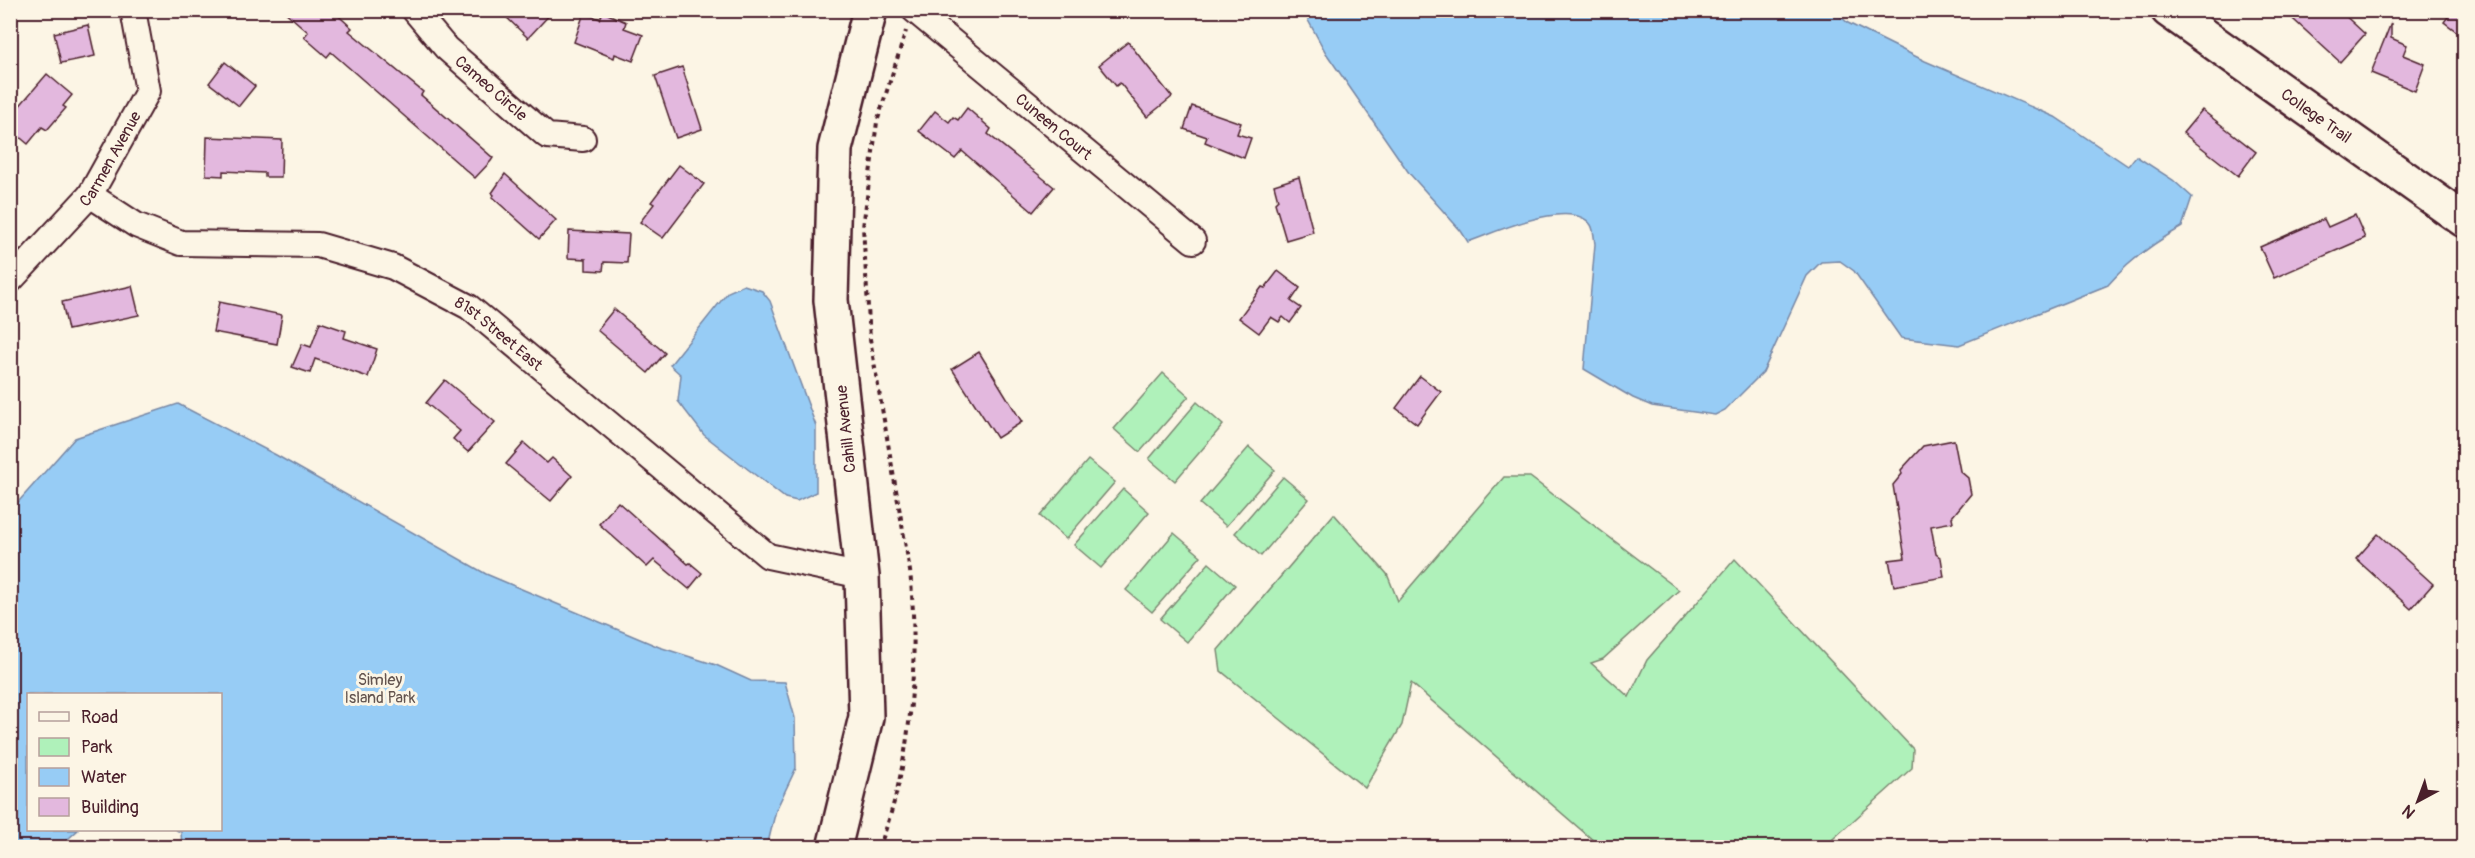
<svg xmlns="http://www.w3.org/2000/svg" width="2475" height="858" font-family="Pangolin,sans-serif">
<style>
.green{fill:#aff1ba;stroke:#7c8872;stroke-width:1.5}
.water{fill:#97ccf5;stroke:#7887a4;stroke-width:1.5}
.building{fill:#e3b8de;stroke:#4a1f2b;stroke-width:1.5}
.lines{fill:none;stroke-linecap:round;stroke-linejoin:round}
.street-casing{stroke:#4a1f2b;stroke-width:28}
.secondary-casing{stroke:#4a1f2b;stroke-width:38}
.path{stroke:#4a1f2b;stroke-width:4;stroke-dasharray:4.5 4.5;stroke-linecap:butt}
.street{stroke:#fcf5e5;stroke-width:24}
.secondary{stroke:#fcf5e5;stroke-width:33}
.labels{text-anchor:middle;stroke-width:6;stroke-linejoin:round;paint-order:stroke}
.street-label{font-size:16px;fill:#4a1f2b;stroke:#fcf5e5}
.park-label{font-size:16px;fill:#63544f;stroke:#fcf5e5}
</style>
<rect width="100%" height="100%" fill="#fcf5e5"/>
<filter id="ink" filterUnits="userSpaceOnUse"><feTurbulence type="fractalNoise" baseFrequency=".0167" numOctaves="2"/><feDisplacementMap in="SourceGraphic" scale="12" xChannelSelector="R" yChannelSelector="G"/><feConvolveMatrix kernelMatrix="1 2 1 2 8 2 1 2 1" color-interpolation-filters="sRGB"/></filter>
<g filter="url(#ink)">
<g class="green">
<polygon points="1163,373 1189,396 1140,452 1114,429"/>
<polygon points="1197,402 1223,425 1175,481 1149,459"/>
<polygon points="1249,447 1275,470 1226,526 1200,504"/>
<polygon points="1088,460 1115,482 1066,539 1040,516"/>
<polygon points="1283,477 1309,499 1261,556 1235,533"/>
<polygon points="1504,477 1530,477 1679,590 1603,659 1591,663 1629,697 1647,660 1735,559 1913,749 1912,768 1824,847 1601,847 1411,683 1402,725 1365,788 1221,671 1218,650 1334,514 1387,574 1398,601"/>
<polygon points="1123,489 1149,512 1101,568 1074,545"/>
<polygon points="1174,533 1201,556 1152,612 1126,590"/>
<polygon points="1209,563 1235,585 1187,642 1160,619"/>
</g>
<g class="water">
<path d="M1303,11h531l14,12 77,38 130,56 73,49 8,-10 37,24 19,17 -10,30c-27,15 -54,35 -74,58l-149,60 -58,-7 -47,-67 -14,-10 -19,1 -14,14 -44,96 -38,38 -10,5 -63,-9 -19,-8 -49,-29 11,-125c-1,-6 -1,-14 -4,-19 -19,-28 -98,8 -123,17l-7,-11 -52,-58 -83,-120z"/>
<polygon points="744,285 762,291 770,301 816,426 816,492 797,501 785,498 704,435 678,401 681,375 670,365 728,292"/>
<polygon points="178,404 276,455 486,574 659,647 716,665 751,681 785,682 795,718 796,768 776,810 767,847 182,847 181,832 176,830 220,830 220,694 28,694 28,830 78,830 68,839 63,847 11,847 11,510 75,438"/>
</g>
<g class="building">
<polygon points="283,10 332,10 352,28 349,31 423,92 421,95 493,158 491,161 475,178 331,52 327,57 304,37 308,32"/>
<polygon points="499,10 554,10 528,38"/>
<polygon points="2283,10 2339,10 2365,34 2340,62"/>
<polygon points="2453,10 2464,10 2464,37 2444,22"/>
<polygon points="603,12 626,22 624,28 643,35 633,61 615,54 614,58 574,42 584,13 600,19"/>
<polygon points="2391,23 2391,38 2407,45 2403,55 2425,64 2415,91 2371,73"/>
<polygon points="88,25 95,56 61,63 54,33"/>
<polygon points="1128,42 1172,97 1147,117 1120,83 1116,86 1099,65"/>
<polygon points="225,62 255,86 239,106 209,83"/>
<polygon points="682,67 702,129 676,138 655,76"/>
<polygon points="47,74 72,95 63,106 66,108 47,130 42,127 28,144 10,129 10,117"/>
<polygon points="1192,106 1241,123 1237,134 1251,138 1244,158 1205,142 1207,137 1184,129"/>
<polygon points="967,108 991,129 988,134 1054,187 1033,212 962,151 955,159 919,131 935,111 949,122 953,117 958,120"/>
<polygon points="2202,110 2256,152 2238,176 2183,133"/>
<polygon points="207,137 282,140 281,177 265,177 265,173 223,171 223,176 206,175"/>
<polygon points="679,165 704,184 663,238 640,222 654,204 651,202"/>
<polygon points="505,174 556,220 539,239 492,197 494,195 492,193"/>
<polygon points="1299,177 1313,232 1286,240 1275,203 1278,200 1274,185"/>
<polygon points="2355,215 2365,238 2274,278 2260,247 2324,219 2328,227"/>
<polygon points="569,231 629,234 627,263 604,262 603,271 586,270 586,259 568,258"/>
<polygon points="1278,271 1300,288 1291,301 1301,308 1290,323 1283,317 1279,322 1271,317 1259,333 1239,318 1262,287 1265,288"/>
<polygon points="132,286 139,315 68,330 62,302"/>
<polygon points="219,302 282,315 277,344 213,332"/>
<polygon points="614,309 665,353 648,373 597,330"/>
<polygon points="320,322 346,331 344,338 377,349 368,377 315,359 310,373 292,367 302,344 311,347"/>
<polygon points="979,352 1022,422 997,438 952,369"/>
<polygon points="1420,376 1441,392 1417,424 1396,408"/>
<polygon points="445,380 495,422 468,452 453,439 460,431 426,403"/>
<polygon points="1954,440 1960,471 1968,478 1971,494 1952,517 1953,522 1931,526 1936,554 1941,558 1944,577 1894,586 1889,560 1905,558 1893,485 1902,474 1901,470 1923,446"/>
<polygon points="524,443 547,463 552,458 572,476 551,501 506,464"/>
<polygon points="618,502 688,564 690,563 702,573 689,589 654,560 647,567 599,524"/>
<polygon points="2378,534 2433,584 2411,609 2356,559"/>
</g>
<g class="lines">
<g class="street-casing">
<g id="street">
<path id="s1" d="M414,10l32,38 101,88 36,3"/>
<path id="s2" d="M914,10l279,231"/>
<path id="s3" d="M90,195l46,30 45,18 137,2 75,22 76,40 299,249 94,20"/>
<path id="s4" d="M10,281l80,-86 58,-104 -15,-81"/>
</g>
</g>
<g class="secondary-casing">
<g id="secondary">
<path id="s5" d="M2168,10l296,210"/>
<polyline points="834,848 866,717 862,576 831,300 835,149 870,10"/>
</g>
</g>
<path class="path" d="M879,848c33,-85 40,-187 31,-277l-40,-232 -7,-112 14,-105 29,-91"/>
<use href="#street" class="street"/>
<use href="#secondary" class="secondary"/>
</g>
</g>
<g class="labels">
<g class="street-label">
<text dy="6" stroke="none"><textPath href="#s1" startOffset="110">Cameo Circle</textPath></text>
<text dy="6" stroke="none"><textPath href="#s5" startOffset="182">College Trail</textPath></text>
<text dy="6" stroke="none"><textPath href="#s2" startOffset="182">Cuneen Court</textPath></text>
<text dy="6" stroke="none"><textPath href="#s4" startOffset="159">Carmen Avenue</textPath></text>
<text dy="6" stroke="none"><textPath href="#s3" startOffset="444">81st Street East</textPath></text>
<text transform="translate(845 429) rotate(-96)" y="6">Cahill Avenue</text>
</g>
<g class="park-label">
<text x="380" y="685">Simley<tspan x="380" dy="18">Island Park</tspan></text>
</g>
</g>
<rect width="2475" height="858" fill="none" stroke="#fcf5e5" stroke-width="36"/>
<rect x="18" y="18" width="2439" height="822" fill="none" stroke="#4a1f2b" stroke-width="2" filter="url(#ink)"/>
<rect x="27" y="693" width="195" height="138" fill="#fcf5e5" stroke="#b59f9b" stroke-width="1.5"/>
<rect x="39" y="712" width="30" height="9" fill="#fcf5e5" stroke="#b59f9b" stroke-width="1.5"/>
<text x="81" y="723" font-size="18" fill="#4a1f2b">Road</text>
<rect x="39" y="738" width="30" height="18" fill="#aff1ba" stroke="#b59f9b" stroke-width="1.5"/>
<text x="81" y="753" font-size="18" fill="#4a1f2b">Park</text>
<rect x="39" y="768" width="30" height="18" fill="#97ccf5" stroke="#b59f9b" stroke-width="1.5"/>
<text x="81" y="783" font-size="18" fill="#4a1f2b">Water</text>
<rect x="39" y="798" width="30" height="18" fill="#e3b8de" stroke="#b59f9b" stroke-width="1.5"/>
<text x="81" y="813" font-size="18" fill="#4a1f2b">Building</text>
<g transform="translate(2418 801) rotate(221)" stroke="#fcf5e5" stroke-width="4.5" paint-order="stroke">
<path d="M0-4.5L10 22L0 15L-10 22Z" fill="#4a1f2b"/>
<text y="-9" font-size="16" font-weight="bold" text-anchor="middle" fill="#4a1f2b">N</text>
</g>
</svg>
